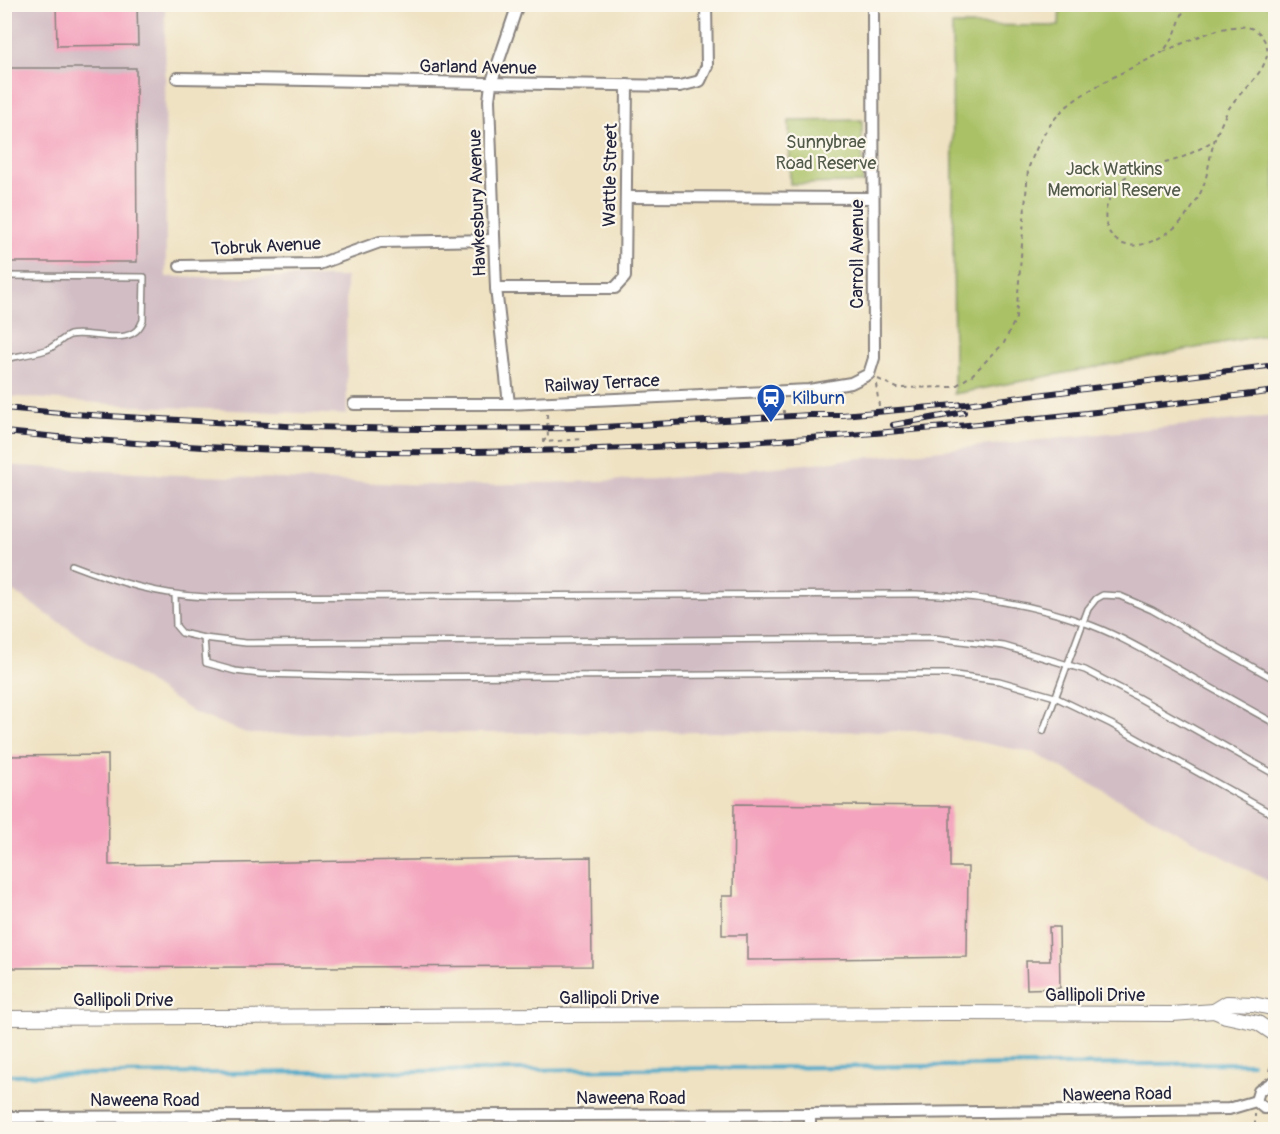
<svg xmlns="http://www.w3.org/2000/svg" width="1280" height="1134" font-family="Pangolin,sans-serif">
<style>
.industrial{fill:#d2bdc5}
.green{fill:#aac166;stroke:#667250;stroke-width:1.5}
.lines{fill:none;stroke-linecap:round;stroke-linejoin:round}
.stream{stroke:#4aa8c9;stroke-width:4}
.building{fill:#f4a4be}
.service-casing{stroke:#88827e;stroke-width:8}
.minor-casing{stroke:#88827e;stroke-width:14}
.tertiary-casing{stroke:#88827e;stroke-width:16}
.path{stroke:#88827e;stroke-width:2;stroke-dasharray:4.5 4.5;stroke-linecap:butt}
.service{stroke:#fff;stroke-width:5}
.minor{stroke:#fff;stroke-width:10}
.tertiary{stroke:#fff;stroke-width:14}
.rail-casing{stroke:#22223b;stroke-width:6}
.rail{stroke:#fbf7ec;stroke-width:4;stroke-dasharray:11;stroke-linecap:butt}
.labels{text-anchor:middle;stroke-width:4.5;stroke-linejoin:round;paint-order:stroke}
.street-label{font-size:18px;fill:#22223b;stroke:#fbf7ec}
.park-label{font-size:18px;fill:#525a4a;stroke:#fbf7ec}
.transit-label{font-size:18px;fill:#164399;stroke:#fbf7ec;text-anchor:start}
</style>
<rect width="100%" height="100%" fill="#fbf7ec"/>
<filter id="ink" filterUnits="userSpaceOnUse"><feTurbulence type="fractalNoise" baseFrequency=".0167" numOctaves="2"/><feDisplacementMap in="SourceGraphic" scale="12" xChannelSelector="R" yChannelSelector="G"/><feConvolveMatrix kernelMatrix="1 2 1 2 8 2 1 2 1" color-interpolation-filters="sRGB"/></filter>
<filter id="wash" filterUnits="userSpaceOnUse"><feTurbulence type="fractalNoise" baseFrequency=".008" numOctaves="4" result="noise"/><feDisplacementMap in="SourceGraphic" scale="24" xChannelSelector="R" yChannelSelector="G"/><feGaussianBlur stdDeviation="1.35" result="paint"/><feColorMatrix in="noise" values="0 0 0 0 0 0 0 0 0 0 0 0 0 0 0 0 0 1.4 0 .05"/><feComposite in="paint" operator="in"/></filter>
<g filter="url(#wash)">
<rect width="100%" height="100%" fill="#efe2c2"/>
<g class="industrial">
<polygon points="4,5 165,5 166,277 346,277 347,415 140,406 5,396"/>
<polygon points="1275,416 1275,885 1034,753 922,731 249,734 194,713 5,586 4,465 156,474 454,486 658,479"/>
</g>
<g class="green">
<polygon points="1060,5 1275,5 1275,333 954,394 952,25 1059,26"/>
<polygon points="862,120 863,183 790,184 789,121"/>
</g>
<g class="lines">
<polyline class="stream" points="4,1075 1252,1063"/>
</g>
<g id="blocks">
<g class="building">
<polygon points="56,4 137,4 138,45 57,46"/>
<polygon points="4,68 136,68 137,262 4,262"/>
<polygon points="108,755 109,865 591,857 592,966 4,968 4,756"/>
<polygon points="734,804 950,806 950,867 968,867 967,957 747,960 747,935 722,935 722,896 733,896"/>
<polygon points="1049,927 1059,927 1060,988 1027,989 1026,961 1050,961"/>
</g>
</g>
</g>
<g filter="url(#ink)">
<use href="#blocks" fill-opacity="0" stroke="#88827e" stroke-width="1.5"/>
<g class="lines">
<g class="service-casing">
<g id="service">
<path d="M4,276l140,1 -1,43c-10,30 -51,10 -73,15 -8,3 -15,12 -24,15 -13,4 -28,6 -42,9"/>
<path d="M73,565c44,17 86,30 133,32l710,-3c56,1 112,9 166,28 33,11 63,29 94,46 33,19 66,37 100,56"/>
<polyline points="175,595 176,626 182,633 204,638 206,663 235,671 260,674 378,677 916,674 948,674 999,681 1055,697 1111,724 1276,816"/>
<polyline points="204,638 246,643 934,638 1004,646 1085,670 1137,697 1276,775"/>
<polyline points="1043,731 1088,609 1096,599 1103,595 1120,596 1152,610 1276,680"/>
</g>
</g>
<g class="minor-casing">
<g id="minor">
<polyline points="177,78 680,86 700,81 707,66 706,4"/>
<polyline points="626,197 873,198"/>
<polyline points="180,266 319,264 380,242 494,240"/>
<polyline points="496,288 615,288 625,277 627,85"/>
<polyline points="354,404 509,404 809,390 851,383 869,374 874,358 873,4"/>
<polyline points="509,404 496,288 489,100 491,84 518,4"/>
<polyline points="1256,1101 1259,1091 1276,1080"/>
<polyline points="1256,1101 1264,1108 1276,1107"/>
<polyline points="4,1117 810,1114 1229,1109 1256,1101"/>
<polyline points="810,1130 810,1114"/>
</g>
</g>
<g class="tertiary-casing">
<g id="tertiary">
<polyline points="1214,1011 1227,1003 1253,1004 1276,1009"/>
<polyline points="4,1018 950,1013 1172,1014 1214,1011 1226,1016 1258,1023 1276,1035"/>
</g>
</g>
<g class="path">
<path d="M1186,4l-12,32 -11,16c22,-9 84,-43 100,-14 4,6 6,14 3,21 -7,22 -31,35 -40,55 -4,8 -8,17 -11,25 -5,14 -6,30 -11,45 -5,15 -17,34 -30,44 -13,11 -39,24 -55,14 -22,-14 -14,-44 1,-60 17,-17 37,-15 58,-23 13,-5 25,-12 36,-19"/>
<path d="M878,379l19,9 57,-1 18,-12 32,-32 12,-25 12,-148c7,-22 20,-47 38,-63 28,-23 65,-38 97,-55"/>
<polyline points="876,384 879,406"/>
<polyline points="774,403 774,412 784,411 784,413"/>
<polyline points="547,414 548,439 544,440 544,442 584,439"/>
<polyline points="1269,1071 1274,1056 1271,1045"/>
<polyline points="1255,1126 1255,1114"/>
</g>
<use href="#service" class="service"/>
<use href="#minor" class="minor"/>
<use href="#tertiary" class="tertiary"/>
<g class="rail-casing">
<g id="rail">
<polyline points="4,408 72,414 303,427 418,429 586,428 810,415 842,415 966,404 1276,365"/>
<polyline points="893,425 964,412"/>
<path d="M4,432c424,43 851,12 1272,-41"/>
</g>
</g>
<use href="#rail" class="rail"/>
</g>
</g>
<defs>
<g id="station-pin" transform="scale(1.5)"><path d="M0 17L-7.5 6A9.5 9.5 0 1 1 7.5 6Z" fill="#1a4fb4" stroke="#fbf7ec"/><path d="M-3-6H3Q5-6 5-4V2Q5 4 3 4L4.5 6H3L1.5 4h-3L-3 6H-4.5L-3 4Q-5 4-5 2V-4Q-5-6-3-6ZM-3.5-4v3h7v-3ZM-3.5 1v1.5H-2V1ZM2 1v1.5H3.5V1Z" fill="#fff"/></g>
</defs>
<g fill-rule="evenodd">
<use href="#station-pin" x="771" y="398"/>
</g>
<g class="labels">
<g class="street-label">
<text transform="translate(478 67) rotate(1)" y="6">Garland Avenue</text>
<text transform="translate(610 175) rotate(-89)" y="6">Wattle Street</text>
<text transform="translate(477 203) rotate(-92)" y="6">Hawkesbury Avenue</text>
<text transform="translate(266 246) rotate(-3)" y="6">Tobruk Avenue</text>
<text transform="translate(857 254) rotate(-90)" y="6">Carroll Avenue</text>
<text transform="translate(602 383) rotate(-3)" y="6">Railway Terrace</text>
<text x="1095" y="1001">Gallipoli Drive</text>
<text x="609" y="1004">Gallipoli Drive</text>
<text x="123" y="1006">Gallipoli Drive</text>
<text transform="translate(1117 1094) rotate(-1)" y="6">Naweena Road</text>
<text x="631" y="1104">Naweena Road</text>
<text x="145" y="1106">Naweena Road</text>
</g>
<g class="park-label">
<text x="826" y="148">Sunnybrae<tspan x="826" dy="21">Road Reserve</tspan></text>
<text x="1114" y="175">Jack Watkins<tspan x="1114" dy="21">Memorial Reserve</tspan></text>
</g>
<g class="transit-label">
<text x="792" y="404">Kilburn</text>
</g>
</g>
<rect width="1280" height="1134" fill="none" stroke="#fbf7ec" stroke-width="24"/>
</svg>
